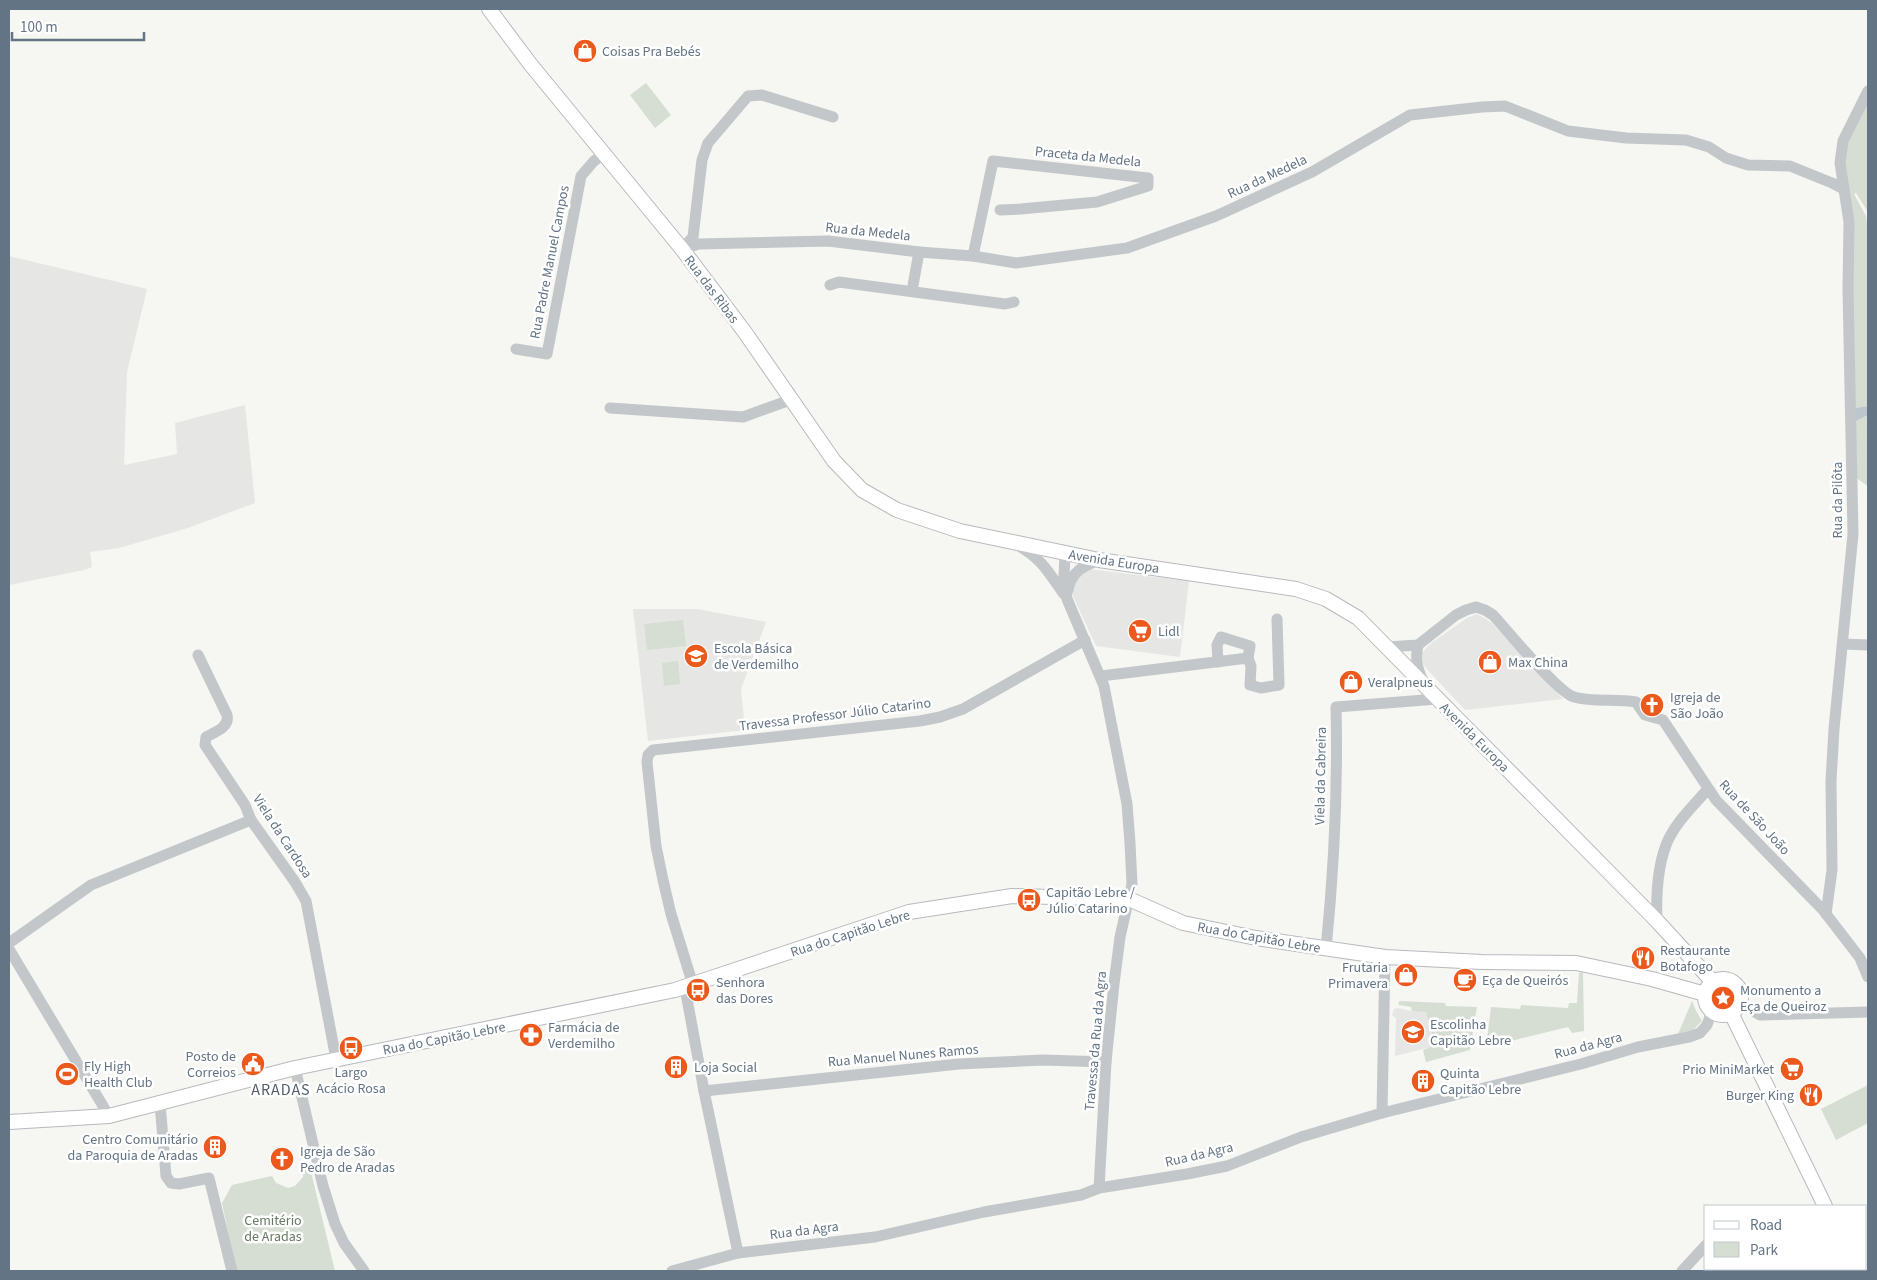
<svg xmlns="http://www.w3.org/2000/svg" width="1877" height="1280" font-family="'Source Sans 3',sans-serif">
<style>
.built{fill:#e6e7e5}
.green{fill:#d6ddd3}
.water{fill:#bcc7cd}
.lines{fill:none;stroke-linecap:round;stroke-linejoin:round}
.major-casing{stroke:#b6babe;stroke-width:16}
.minor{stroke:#c3c7ca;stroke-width:11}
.major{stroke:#fff;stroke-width:14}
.labels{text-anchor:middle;stroke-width:5;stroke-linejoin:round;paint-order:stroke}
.poi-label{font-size:14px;fill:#637484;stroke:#fff;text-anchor:start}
.street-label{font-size:14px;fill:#637484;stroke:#fff}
.park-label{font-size:14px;fill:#667b62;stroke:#fff}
.quarter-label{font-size:16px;letter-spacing:1px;fill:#515d69;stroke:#fff}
</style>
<rect width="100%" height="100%" fill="#f6f6f2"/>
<g class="built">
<polygon points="9,256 147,289 127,372 124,465 177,454 175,423 245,405 255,503 188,528 119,548 90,552 92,567 84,570 9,585"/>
<polygon points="1088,569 1189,581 1180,657 1096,646 1072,594 1072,587 1076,575"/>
<polygon points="633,609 697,609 766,622 741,689 745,730 648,741"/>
<polygon points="1477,614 1491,622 1563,699 1465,710 1425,667 1423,663 1422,653 1430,644 1467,618"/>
<polygon points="1398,1008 1412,1011 1426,1011 1435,1046 1395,1056 1396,1018 1392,1015 1394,1009"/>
</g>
<g class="green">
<polygon points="646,83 671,115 655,128 630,95"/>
<polygon points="1866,105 1868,105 1868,212 1856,193 1854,194 1866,216 1868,228 1868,406 1855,408 1845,162 1847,143"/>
<polygon points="1868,415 1868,486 1856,478 1854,422"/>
<polygon points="683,620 686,646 647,650 644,624"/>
<polygon points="678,661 680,684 664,686 662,663"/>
<polygon points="1583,972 1584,1031 1572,1033 1568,1027 1486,1047 1491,1007 1520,1009 1521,1005 1568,1008 1569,1003 1577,1003 1579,973"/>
<polygon points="1400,1001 1445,1003 1446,1006 1477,1007 1470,1050 1426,1062 1423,1050 1435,1045 1426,1012 1412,1011 1411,1007 1399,1005 1398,1003"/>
<polygon points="1692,1001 1696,1011 1702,1021 1691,1032 1678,1034"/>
<polygon points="1868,1085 1868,1123 1836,1140 1821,1109"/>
<polygon points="310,1168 335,1271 236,1271 222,1203 232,1185 272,1176 276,1183 288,1188 295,1186 303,1177 303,1170"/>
</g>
<polygon class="water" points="1868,406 1868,415 1854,422 1855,408"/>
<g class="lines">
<g class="major-casing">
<g id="major">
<polyline points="489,9 531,65 682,249 744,331 834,461 862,490 897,510 960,531 1099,560 1296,589 1326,599 1358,618 1657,921 1713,982"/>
<circle cx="1723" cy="997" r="18"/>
<polyline points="1731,1013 1825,1206"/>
<polyline points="9,1122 109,1116 295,1068 675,990 909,912 1012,896 1129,899 1183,923 1256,938 1385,957 1482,962 1576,963 1652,979 1705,994"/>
<polyline points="1856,1269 1857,1271"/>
</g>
</g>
<g class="minor">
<polyline points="683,248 693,237 702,160 708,143 748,96 762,95 833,117"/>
<polyline points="682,249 699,244 828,241 919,252 973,256 1016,263 1127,248 1216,216 1312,172 1410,115 1482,107 1505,106 1568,131 1626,138 1686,140 1709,147 1726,158 1748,165 1790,166 1832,183 1844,189"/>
<polyline points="973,256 993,161 1148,178 1148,186 1097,202 1021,209 1000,210"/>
<polyline points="830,285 839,282 1005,304 1014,302"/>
<polyline points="912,291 919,252"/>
<polyline points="516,349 547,354 581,176 594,161 604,154"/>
<polyline points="610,408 743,417 790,400"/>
<path d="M1019,546c24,14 29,26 45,48"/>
<polyline points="1065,554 1064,576 1067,599 1104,686 1127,804 1130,843 1132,884 1120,937 1114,984 1106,1062 1099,1188"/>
<path d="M1068,590c3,-18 15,-24 31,-30"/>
<polyline points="1843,644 1868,645"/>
<path d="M1418,645c-3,14 -1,23 5,36"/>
<path d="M1387,647l31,-2 38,-30 10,-5 10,-3 9,3 8,5c15,16 64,77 81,82 20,6 42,1 62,5l9,13 18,5 53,80 107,110 37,48 8,19"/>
<path d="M198,655l29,60c3,12 -12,17 -21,22l-1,8 40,60 6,15 44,62 11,19 30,158"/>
<polyline points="1218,662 1217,645 1221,637 1250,646 1248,658 1251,666 1250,685 1261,688 1279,685 1277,619"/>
<polyline points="1101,676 1248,658"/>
<polyline points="1826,914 1832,870 1831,781 1834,729 1853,534 1848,289 1849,222 1840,163 1843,141 1868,91"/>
<path d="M1657,921c-1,-25 0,-52 9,-76 8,-21 27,-39 42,-56"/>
<polyline points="9,943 91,885 251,820"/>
<polyline points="9,949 109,1116"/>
<path d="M1326,949c8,-80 12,-162 10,-242l101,-8"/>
<polyline points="693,985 671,914 663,880 656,846 647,762 648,755 653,750 920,721 940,717 963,709 1085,640"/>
<polyline points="685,988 704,1091 738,1253"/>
<polyline points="1739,1003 1760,1015 1868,1012"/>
<polyline points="295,1068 323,1186 335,1224 344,1243 364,1271"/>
<polyline points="704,1091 959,1064 1043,1060 1106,1062"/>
<polyline points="160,1103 166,1176 171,1183 179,1184 209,1178 232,1271"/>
<polyline points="1382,1113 1385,957"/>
<polyline points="672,1271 738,1253 875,1237 984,1212 1081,1195 1099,1188 1187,1174 1227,1166 1301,1137 1382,1113 1581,1064 1638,1047 1689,1037 1700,1033 1707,1025 1712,1011"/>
<polyline points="1682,1271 1706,1245"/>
<polyline points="1807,1271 1808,1269"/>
</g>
<use href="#major" class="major"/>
</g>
<defs>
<g id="shop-disc" transform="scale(1.25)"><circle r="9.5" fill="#eb591c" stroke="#fff"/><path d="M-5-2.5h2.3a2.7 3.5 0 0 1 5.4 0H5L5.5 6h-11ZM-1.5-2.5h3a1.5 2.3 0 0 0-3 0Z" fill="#fff"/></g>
<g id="supermarket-disc" transform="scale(1.25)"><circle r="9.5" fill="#eb591c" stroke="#fff"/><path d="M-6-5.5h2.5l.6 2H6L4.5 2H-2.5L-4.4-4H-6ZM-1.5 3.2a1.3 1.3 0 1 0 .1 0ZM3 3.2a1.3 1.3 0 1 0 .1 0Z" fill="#fff"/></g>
<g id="school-disc" transform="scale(1.25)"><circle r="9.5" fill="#eb591c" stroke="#fff"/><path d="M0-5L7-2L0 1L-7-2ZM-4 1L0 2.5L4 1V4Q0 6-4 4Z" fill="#fff"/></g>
<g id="church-disc" transform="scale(1.25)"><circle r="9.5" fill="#eb591c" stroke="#fff"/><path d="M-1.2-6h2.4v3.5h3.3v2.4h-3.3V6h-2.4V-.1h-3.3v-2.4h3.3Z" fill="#fff"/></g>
<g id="bus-disc" transform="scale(1.25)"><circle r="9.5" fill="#eb591c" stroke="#fff"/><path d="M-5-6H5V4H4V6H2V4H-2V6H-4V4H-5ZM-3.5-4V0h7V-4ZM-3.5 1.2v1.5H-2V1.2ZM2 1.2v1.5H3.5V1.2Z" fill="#fff"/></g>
<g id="restaurant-disc" transform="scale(1.25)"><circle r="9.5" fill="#eb591c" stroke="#fff"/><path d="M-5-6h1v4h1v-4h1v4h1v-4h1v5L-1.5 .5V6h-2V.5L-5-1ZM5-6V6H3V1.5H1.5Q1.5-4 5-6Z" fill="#fff"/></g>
<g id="cafe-disc" transform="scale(1.25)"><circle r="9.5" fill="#eb591c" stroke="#fff"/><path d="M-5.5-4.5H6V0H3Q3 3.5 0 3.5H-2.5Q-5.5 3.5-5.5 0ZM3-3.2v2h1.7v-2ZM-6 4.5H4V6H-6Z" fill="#fff"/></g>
<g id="sight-disc" transform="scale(1.25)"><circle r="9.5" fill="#eb591c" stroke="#fff"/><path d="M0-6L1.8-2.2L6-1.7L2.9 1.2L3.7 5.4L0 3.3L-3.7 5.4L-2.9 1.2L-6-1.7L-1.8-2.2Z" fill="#fff"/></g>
<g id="pharmacy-disc" transform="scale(1.25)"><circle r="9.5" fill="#eb591c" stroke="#fff"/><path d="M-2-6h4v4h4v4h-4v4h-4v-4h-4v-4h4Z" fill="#fff"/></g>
<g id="civic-disc" transform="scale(1.25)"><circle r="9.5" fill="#eb591c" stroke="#fff"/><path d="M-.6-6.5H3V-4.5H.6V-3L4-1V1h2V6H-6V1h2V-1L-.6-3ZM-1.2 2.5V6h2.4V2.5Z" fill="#fff"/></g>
<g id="building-disc" transform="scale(1.25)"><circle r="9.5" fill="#eb591c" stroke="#fff"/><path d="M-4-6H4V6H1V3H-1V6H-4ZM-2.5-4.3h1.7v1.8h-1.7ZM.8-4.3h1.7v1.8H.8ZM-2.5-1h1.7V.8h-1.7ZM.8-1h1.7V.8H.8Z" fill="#fff"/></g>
<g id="stadium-disc" transform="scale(1.25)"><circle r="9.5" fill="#eb591c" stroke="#fff"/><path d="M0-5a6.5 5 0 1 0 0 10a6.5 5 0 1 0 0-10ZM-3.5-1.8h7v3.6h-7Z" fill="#fff"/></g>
</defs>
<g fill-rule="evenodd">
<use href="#shop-disc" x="585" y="51"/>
<use href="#supermarket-disc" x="1140" y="631"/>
<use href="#school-disc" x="696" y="656"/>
<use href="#shop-disc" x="1490" y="662"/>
<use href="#shop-disc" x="1351" y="682"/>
<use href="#church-disc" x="1652" y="705"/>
<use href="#bus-disc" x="1029" y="900"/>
<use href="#restaurant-disc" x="1643" y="958"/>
<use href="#shop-disc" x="1406" y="975"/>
<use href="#cafe-disc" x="1465" y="980"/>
<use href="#bus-disc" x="698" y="990"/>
<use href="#sight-disc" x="1723" y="998"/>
<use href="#school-disc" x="1413" y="1032"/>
<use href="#pharmacy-disc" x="531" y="1035"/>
<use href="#bus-disc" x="351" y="1048"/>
<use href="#civic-disc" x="253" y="1064"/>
<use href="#building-disc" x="676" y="1067"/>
<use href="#supermarket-disc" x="1792" y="1069"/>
<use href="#stadium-disc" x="67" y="1074"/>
<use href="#building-disc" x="1423" y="1081"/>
<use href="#restaurant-disc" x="1811" y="1095"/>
<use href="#building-disc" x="215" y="1147"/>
<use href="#church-disc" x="282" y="1159"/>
</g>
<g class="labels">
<g class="poi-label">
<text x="602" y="56">Coisas Pra Bebés</text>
<text x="1158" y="636">Lidl</text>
<text x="714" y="653">Escola Básica<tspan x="714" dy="16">de Verdemilho</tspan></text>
<text x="1508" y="667">Max China</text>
<text x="1368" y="687">Veralpneus</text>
<text x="1670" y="702">Igreja de<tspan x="1670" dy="16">São João</tspan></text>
<text x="1046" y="897">Capitão Lebre /<tspan x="1046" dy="16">Júlio Catarino</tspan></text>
<text x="1660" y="955">Restaurante<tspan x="1660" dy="16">Botafogo</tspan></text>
<text x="1388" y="972" text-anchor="end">Frutaria<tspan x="1388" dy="16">Primavera</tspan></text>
<text x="1482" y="985">Eça de Queirós</text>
<text x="716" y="987">Senhora<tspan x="716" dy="16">das Dores</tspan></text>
<text x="1740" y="995">Monumento a<tspan x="1740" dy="16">Eça de Queiroz</tspan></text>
<text x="1430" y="1029">Escolinha<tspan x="1430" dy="16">Capitão Lebre</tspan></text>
<text x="548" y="1032">Farmácia de<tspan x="548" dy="16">Verdemilho</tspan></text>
<text x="236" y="1061" text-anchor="end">Posto de<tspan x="236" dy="16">Correios</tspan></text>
<text x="84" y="1071">Fly High<tspan x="84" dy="16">Health Club</tspan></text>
<text x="694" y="1072">Loja Social</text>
<text x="1774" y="1074" text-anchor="end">Prio MiniMarket</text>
<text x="351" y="1077" text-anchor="middle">Largo<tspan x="351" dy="16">Acácio Rosa</tspan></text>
<text x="1440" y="1078">Quinta<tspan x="1440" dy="16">Capitão Lebre</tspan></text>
<text x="1794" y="1100" text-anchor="end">Burger King</text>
<text x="198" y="1144" text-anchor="end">Centro Comunitário<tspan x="198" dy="16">da Paroquia de Aradas</tspan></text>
<text x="300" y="1156">Igreja de São<tspan x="300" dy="16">Pedro de Aradas</tspan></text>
</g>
<g class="street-label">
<text transform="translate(1088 156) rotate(6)" y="5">Praceta da Medela</text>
<text transform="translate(1267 176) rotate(-25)" y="5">Rua da Medela</text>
<text transform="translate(868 231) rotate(6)" y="5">Rua da Medela</text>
<text transform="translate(549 262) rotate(-79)" y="5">Rua Padre Manuel Campos</text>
<text transform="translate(712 289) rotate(53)" y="5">Rua das Ribas</text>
<text transform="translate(1837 500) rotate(-90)" y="5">Rua da Pilôta</text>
<text transform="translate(1114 561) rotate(9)" y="5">Avenida Europa</text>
<text transform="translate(835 714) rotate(-7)" y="5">Travessa Professor Júlio Catarino</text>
<text transform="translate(1475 737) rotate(45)" y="5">Avenida Europa</text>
<text transform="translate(1320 776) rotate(-89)" y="5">Viela da Cabreira</text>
<text transform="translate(1755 817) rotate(47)" y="5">Rua de São João</text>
<text transform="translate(283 836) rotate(57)" y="5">Viela da Cardosa</text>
<text transform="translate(850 933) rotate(-18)" y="5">Rua do Capitão Lebre</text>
<text transform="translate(1259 937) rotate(10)" y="5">Rua do Capitão Lebre</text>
<text transform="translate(444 1038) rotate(-11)" y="5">Rua do Capitão Lebre</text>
<text transform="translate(1095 1041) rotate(-85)" y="5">Travessa da Rua da Agra</text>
<text transform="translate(1588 1045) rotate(-15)" y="5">Rua da Agra</text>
<text transform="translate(903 1055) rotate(-5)" y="5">Rua Manuel Nunes Ramos</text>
<text transform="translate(1199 1154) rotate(-13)" y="5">Rua da Agra</text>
<text transform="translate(804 1230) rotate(-7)" y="5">Rua da Agra</text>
</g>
<g class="park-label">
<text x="273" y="1225">Cemitério<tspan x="273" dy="16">de Aradas</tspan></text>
</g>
<g class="quarter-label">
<text x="281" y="1095">ARADAS</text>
</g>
</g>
<rect width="1877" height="1280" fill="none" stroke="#637484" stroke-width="20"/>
<rect x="1704" y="1205" width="162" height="65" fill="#ffffff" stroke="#c1c7ce"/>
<rect x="1714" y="1221" width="25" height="8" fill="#ffffff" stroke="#c1c7ce"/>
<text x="1750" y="1230" font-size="15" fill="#637484">Road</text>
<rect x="1714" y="1242" width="25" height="15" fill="#d6ddd3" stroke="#c1c7ce"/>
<text x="1750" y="1255" font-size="15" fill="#637484">Park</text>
<path d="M12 32v8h132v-8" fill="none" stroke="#637484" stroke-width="2.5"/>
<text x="20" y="32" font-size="15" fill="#637484" stroke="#ffffff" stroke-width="4" paint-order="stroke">100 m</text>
</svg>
